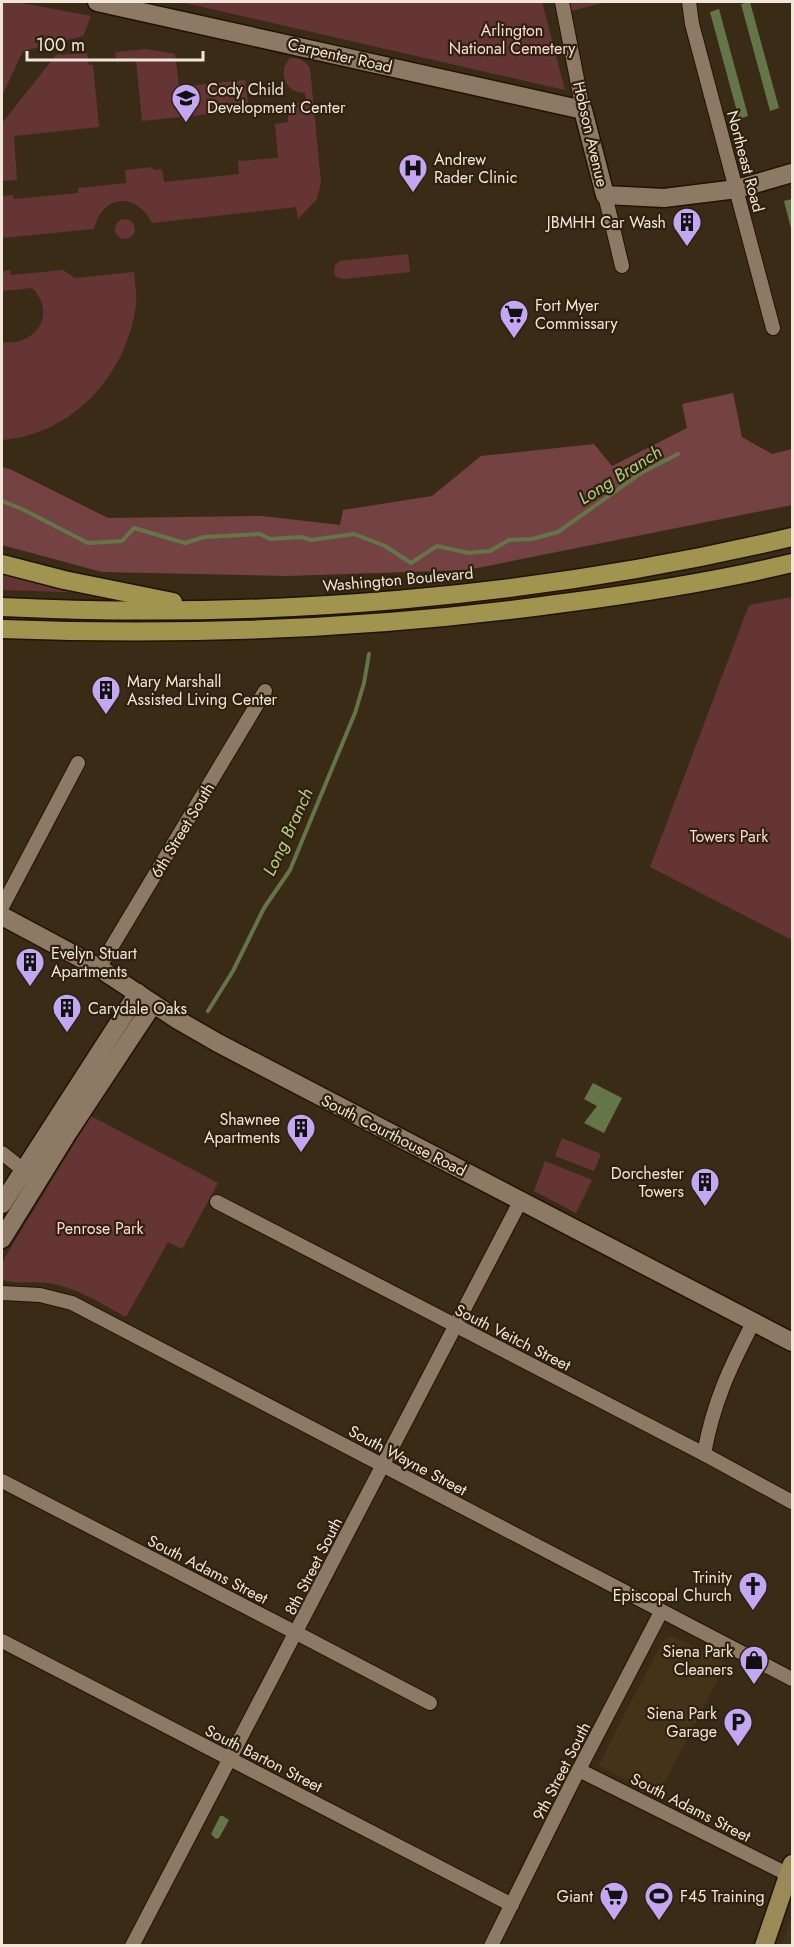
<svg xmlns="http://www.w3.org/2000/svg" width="794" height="1947" font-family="Jost,sans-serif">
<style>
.built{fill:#453319}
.green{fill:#653536}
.forest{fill:#754243}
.water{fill:#647648}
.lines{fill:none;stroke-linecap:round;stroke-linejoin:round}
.stream{stroke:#647648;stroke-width:4}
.minor-casing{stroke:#211302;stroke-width:16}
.tertiary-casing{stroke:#211302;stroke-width:21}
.primary-casing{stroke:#211302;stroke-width:21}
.motorway-casing{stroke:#211302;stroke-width:21}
.minor{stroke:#8c7a65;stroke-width:14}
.tertiary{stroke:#8c7a65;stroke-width:18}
.primary{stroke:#998a58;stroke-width:18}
.motorway{stroke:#a1944f;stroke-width:18}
.labels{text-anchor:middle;stroke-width:4.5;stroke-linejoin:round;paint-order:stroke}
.park-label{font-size:16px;fill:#fdd9d8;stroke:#2f210e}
.street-label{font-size:16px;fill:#f0e6da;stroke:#2f210e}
.poi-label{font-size:16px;fill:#f0e6da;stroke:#2f210e;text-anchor:start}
.water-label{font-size:18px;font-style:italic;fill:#b2ce86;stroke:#2f210e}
</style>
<rect width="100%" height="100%" fill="#3a2b17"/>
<g class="built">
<polygon points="673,1636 726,1663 657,1798 599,1765 613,1736 663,1641 667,1637"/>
<polygon points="792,1916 792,1945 782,1945"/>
</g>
<g class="green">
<polygon points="2,2 17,2 91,16 83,36 23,51 2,96"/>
<polygon points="181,2 542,2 565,90"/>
<polygon points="568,2 607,2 571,11"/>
<polygon points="146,49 175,54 179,87 245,80 249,110 142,121 136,61 117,62 115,52"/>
<polygon points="87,53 89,65 93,65 99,127 14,136 17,180 2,181 2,130 3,122 56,55"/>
<path d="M290,58c10,0 14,2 20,10l11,114 -4,17 -19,20 -2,-12 -144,16c-16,-32 -50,-28 -58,6l-92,9v-42l11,-1 1,4 64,-6v-5l48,-5 -1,-13 28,-3v3l9,-1 2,13 75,-8 -1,-13 40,-3 -3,-34 13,-2c0,-16 3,-18 18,-21l-1,-8c-20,0 -28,-21 -15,-35z"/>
<circle cx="125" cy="229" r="10"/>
<polygon points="408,254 410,272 344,279 338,278 334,274 335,265 340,261"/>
<path d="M10,270l1,5 52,-5 12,8 59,-6c1,11 3,22 2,32 -8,70 -64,131 -134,136v-98c33,5 56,-28 30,-54l-30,3v-20z"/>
<polygon points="2,568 93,593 2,590"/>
<polygon points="792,597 792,940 650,867 749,605"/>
<path d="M91,1116l127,67 -36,66 -14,-7 -42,75c-24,-13 -50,-30 -78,-34 -15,-2 -32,1 -46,-3v-18z"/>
<polygon points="562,1138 601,1154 594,1171 555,1156"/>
<polygon points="545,1161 592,1180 576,1213 534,1191"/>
</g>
<polygon class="forest" points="733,393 742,437 772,454 792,449 792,505 467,570 287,576 102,572 2,545 2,467 12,470 108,518 262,516 340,525 343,510 432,496 481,456 594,444 612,466 687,428 682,404"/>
<g class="water">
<polygon points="750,2 779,108 770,111 741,4"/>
<polygon points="719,9 748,116 739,119 710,12"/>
<polygon points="792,199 792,232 784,201"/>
<polygon points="593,1083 622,1098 604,1133 584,1123 597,1106 584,1099"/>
<polygon points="220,1816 223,1816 229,1820 219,1838 216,1839 211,1834"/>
</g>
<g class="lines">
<g class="stream">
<polyline points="2,501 22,509 88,543 122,541 134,528 185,543 204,537 260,534 270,539 301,537 311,540 354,534 385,546 411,563 437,546 469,553 490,551 509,540 532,539 558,532 641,473 678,454"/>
<polyline points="208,1011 233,971 264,908 290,870 355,713 364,683 369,654"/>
</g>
<g class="minor-casing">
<g id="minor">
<polyline points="562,2 583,110"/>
<polyline points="689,2 692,24 773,328"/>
<polyline points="605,195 622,266"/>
<polyline points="2,907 78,763"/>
<polyline points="99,968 265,691"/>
<polyline points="2,1153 31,1176"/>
<polyline points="217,1202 704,1454 792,1502"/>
<polyline points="2,1293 40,1295 72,1303 792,1679"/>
<path d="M704,1454c9,-51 26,-87 50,-133"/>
<polyline points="2,1481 310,1640 430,1703"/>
<polyline points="2,1641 512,1905"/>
<polyline points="579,1770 789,1875"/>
<polyline points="132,1946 521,1200"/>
<polyline points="491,1946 573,1781 661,1612"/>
</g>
</g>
<g class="tertiary-casing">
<g id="tertiary">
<polyline points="97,2 583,110 605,195 664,198 737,189 792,173"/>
<polyline points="2,916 99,968 178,1020 218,1043 792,1342"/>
<polyline points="2,1204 138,993"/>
<polyline points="2,1239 67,1134 153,1004"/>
</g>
</g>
<g class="primary-casing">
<polyline id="primary" points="764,1946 792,1864"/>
</g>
<g class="motorway-casing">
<g id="motorway">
<polyline points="2,564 64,580 173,602"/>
<path d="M2,607c264,13 533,-9 790,-70"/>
<path d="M2,629c188,7 375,0 562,-26 77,-10 153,-22 228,-40"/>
</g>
</g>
<use href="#minor" class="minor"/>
<use href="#tertiary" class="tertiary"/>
<use href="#primary" class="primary"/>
<use href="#motorway" class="motorway"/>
</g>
<defs>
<g id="school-pin" transform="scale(1.5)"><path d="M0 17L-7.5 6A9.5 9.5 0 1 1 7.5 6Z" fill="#c3a7f2" stroke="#2f210e"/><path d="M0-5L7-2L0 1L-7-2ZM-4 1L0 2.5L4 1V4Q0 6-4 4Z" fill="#111"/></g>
<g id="hospital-pin" transform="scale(1.5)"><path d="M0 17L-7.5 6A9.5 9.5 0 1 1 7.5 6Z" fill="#c3a7f2" stroke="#2f210e"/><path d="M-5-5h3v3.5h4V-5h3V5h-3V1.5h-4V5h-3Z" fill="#111"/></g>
<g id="building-pin" transform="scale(1.5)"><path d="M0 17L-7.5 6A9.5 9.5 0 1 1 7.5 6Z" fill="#c3a7f2" stroke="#2f210e"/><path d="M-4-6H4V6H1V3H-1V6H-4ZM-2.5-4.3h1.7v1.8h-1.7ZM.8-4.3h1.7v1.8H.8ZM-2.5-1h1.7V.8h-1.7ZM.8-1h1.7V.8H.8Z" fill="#111"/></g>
<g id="supermarket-pin" transform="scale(1.5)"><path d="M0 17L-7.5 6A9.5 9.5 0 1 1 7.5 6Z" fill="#c3a7f2" stroke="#2f210e"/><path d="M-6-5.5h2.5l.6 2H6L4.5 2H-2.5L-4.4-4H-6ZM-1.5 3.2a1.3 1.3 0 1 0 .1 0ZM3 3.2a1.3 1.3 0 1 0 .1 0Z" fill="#111"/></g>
<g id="church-pin" transform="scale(1.5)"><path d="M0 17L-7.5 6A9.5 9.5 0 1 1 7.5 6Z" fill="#c3a7f2" stroke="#2f210e"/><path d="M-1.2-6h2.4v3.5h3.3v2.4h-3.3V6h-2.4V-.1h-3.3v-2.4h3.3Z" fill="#111"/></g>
<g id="shop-pin" transform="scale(1.5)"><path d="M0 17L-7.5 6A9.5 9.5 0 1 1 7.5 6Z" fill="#c3a7f2" stroke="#2f210e"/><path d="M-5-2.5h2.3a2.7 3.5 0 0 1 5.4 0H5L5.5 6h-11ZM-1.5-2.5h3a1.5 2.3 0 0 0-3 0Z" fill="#111"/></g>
<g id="parking-pin" transform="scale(1.5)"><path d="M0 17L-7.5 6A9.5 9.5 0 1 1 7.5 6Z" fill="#c3a7f2" stroke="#2f210e"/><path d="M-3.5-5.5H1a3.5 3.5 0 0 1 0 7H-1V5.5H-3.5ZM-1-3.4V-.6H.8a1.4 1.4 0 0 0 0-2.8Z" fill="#111"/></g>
<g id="stadium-pin" transform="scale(1.5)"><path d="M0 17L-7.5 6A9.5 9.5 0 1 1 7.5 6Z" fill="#c3a7f2" stroke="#2f210e"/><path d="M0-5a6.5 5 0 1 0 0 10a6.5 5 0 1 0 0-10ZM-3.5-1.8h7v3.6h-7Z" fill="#111"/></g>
</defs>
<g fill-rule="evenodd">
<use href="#school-pin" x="186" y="98"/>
<use href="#hospital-pin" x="413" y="168"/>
<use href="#building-pin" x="687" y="222"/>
<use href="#supermarket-pin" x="514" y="314"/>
<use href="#building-pin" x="106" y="690"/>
<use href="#building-pin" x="30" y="962"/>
<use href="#building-pin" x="67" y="1008"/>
<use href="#building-pin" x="301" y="1128"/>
<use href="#building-pin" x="705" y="1182"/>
<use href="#church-pin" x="753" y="1586"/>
<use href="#shop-pin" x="754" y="1660"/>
<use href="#parking-pin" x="738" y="1722"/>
<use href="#supermarket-pin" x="614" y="1896"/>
<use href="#stadium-pin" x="659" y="1896"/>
</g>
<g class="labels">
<g class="park-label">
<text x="512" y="36">Arlington<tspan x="512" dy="18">National Cemetery</tspan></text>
<text x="729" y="842">Towers Park</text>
<text x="100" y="1234">Penrose Park</text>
</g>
<g class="street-label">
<text transform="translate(340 55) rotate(13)" y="6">Carpenter Road</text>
<text transform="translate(591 134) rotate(77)" y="6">Hobson Avenue</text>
<text transform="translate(746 161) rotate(75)" y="6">Northeast Road</text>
<text transform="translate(398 579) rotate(-5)" y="6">Washington Boulevard</text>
<text transform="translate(182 830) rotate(-59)" y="6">6th Street South</text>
<text transform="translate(394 1135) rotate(27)" y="6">South Courthouse Road</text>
<text transform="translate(513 1337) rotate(27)" y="6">South Veitch Street</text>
<text transform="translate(408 1460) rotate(28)" y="6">South Wayne Street</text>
<text transform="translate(313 1566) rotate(-63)" y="6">8th Street South</text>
<text transform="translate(208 1569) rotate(27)" y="6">South Adams Street</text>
<text transform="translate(264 1758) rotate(27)" y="6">South Barton Street</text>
<text transform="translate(561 1771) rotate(-63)" y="6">9th Street South</text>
<text transform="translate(691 1807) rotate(27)" y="6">South Adams Street</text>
</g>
<g class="poi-label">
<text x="207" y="95">Cody Child<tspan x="207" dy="18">Development Center</tspan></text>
<text x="434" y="165">Andrew<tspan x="434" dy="18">Rader Clinic</tspan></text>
<text x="666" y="228" text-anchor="end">JBMHH Car Wash</text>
<text x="535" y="311">Fort Myer<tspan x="535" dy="18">Commissary</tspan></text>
<text x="127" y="687">Mary Marshall<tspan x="127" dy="18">Assisted Living Center</tspan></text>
<text x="51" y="959">Evelyn Stuart<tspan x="51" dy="18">Apartments</tspan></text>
<text x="88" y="1014">Carydale Oaks</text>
<text x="280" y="1125" text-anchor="end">Shawnee<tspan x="280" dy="18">Apartments</tspan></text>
<text x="684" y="1179" text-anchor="end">Dorchester<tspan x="684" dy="18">Towers</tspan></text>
<text x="732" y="1583" text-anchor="end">Trinity<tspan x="732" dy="18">Episcopal Church</tspan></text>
<text x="733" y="1657" text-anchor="end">Siena Park<tspan x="733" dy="18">Cleaners</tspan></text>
<text x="717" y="1719" text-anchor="end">Siena Park<tspan x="717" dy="18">Garage</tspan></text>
<text x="593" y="1902" text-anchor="end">Giant</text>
<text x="680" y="1902">F45 Training</text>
</g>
<g class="water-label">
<text transform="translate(620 475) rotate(-32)" y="6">Long Branch</text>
<text transform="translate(288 832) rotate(-65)" y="6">Long Branch</text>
</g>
</g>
<rect width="794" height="1947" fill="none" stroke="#f0e6da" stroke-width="6"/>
<path d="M27 51v9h176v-9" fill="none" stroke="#f0e6da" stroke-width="3"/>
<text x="36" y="51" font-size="18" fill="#f0e6da" stroke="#2f210e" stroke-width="4.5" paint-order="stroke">100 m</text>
</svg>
